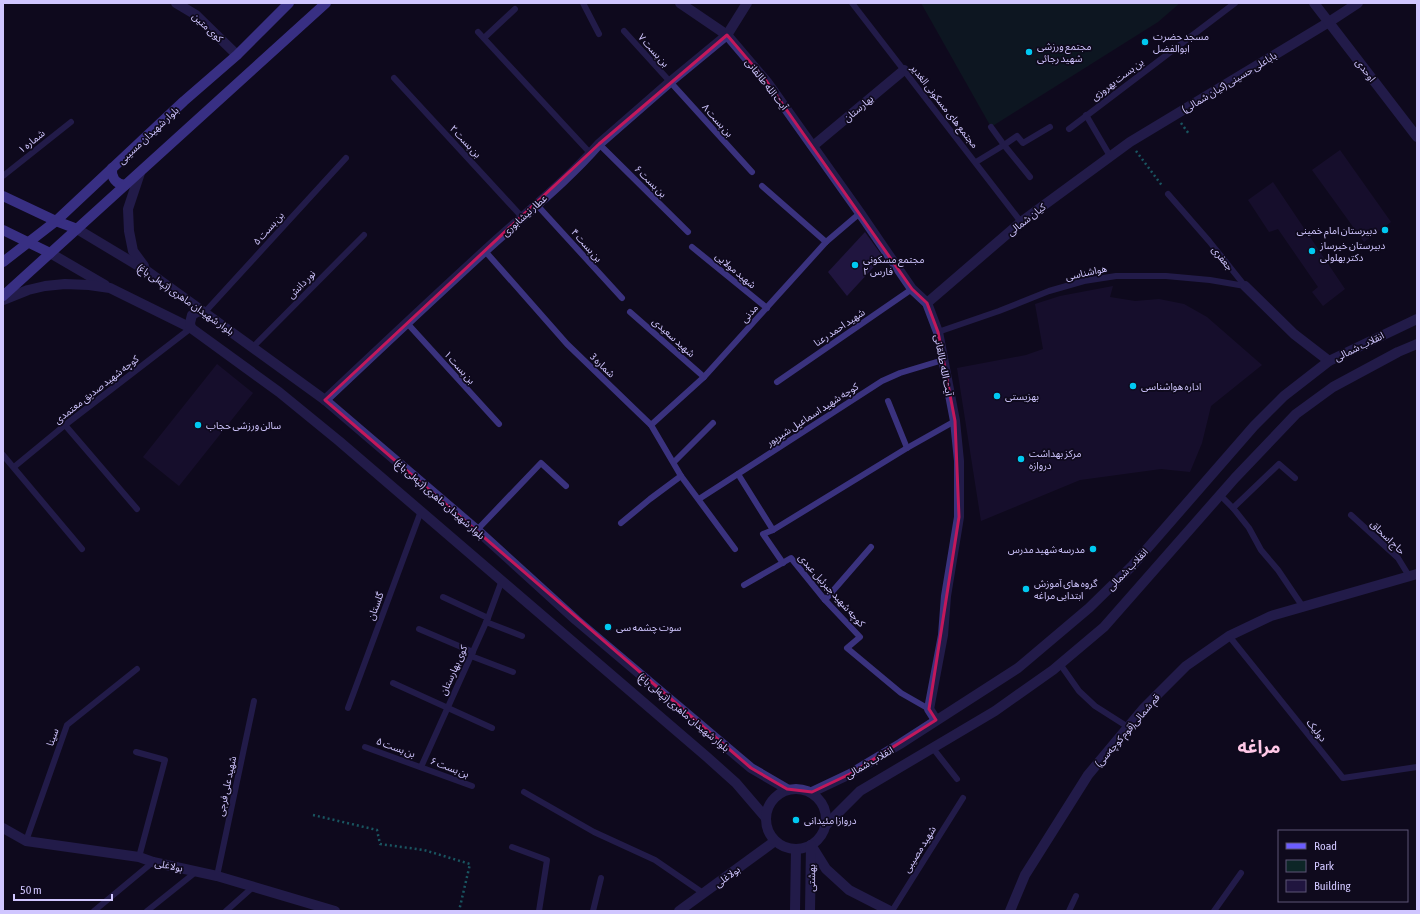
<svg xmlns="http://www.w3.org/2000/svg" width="1420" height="914" font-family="'Asap Condensed','Noto Sans Arabic',sans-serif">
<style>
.green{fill:#0d2627}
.building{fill:#20153f}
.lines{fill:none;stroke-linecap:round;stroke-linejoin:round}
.path{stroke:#26b2b3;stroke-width:2.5;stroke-dasharray:2 3;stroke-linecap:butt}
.service{stroke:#3a327e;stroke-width:6}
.minor{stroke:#3a327e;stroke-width:10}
.tertiary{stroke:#3a327e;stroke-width:10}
.secondary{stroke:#6c5dff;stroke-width:10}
.marked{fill:none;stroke:#c2185b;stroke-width:3;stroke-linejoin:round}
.poi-dot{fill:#00c9f1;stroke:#0f0a1d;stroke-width:1.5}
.labels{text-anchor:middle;stroke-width:3.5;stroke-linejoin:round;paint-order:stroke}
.street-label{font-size:10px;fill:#d0c6ff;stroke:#0f0a1d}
.poi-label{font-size:10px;fill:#d0c6ff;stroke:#0f0a1d;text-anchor:start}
.town-label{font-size:18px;font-weight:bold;fill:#ffc8e7;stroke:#0f0a1d}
</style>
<rect width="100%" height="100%" fill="#0f0a1d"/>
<polygon class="green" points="921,3 1180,3 1158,22 991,127"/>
<g class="building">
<polygon points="1340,150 1391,222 1364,242 1312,170"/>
<polygon points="1273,182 1345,289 1323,306 1312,292 1318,287 1278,229 1269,232 1248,200"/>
<polygon points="865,232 883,257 847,296 828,272"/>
<polygon points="1113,286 1110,297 1135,301 1159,299 1184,304 1207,317 1262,365 1211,406 1202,443 1190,472 1161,469 1080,480 981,521 957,368 1026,355 1043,349 1035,304 1060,296"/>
<polygon points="217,364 253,393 179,486 143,457"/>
</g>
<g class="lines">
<g class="path">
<polyline points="1181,123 1189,134"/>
<polyline points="1136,151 1163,187"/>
<polyline points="313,815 377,830 380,844 424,850 470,864 459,911"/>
</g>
<g class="service">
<polyline points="583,3 599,34"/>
<polyline points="852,3 1021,222"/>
<polyline points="624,31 752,172"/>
<polyline points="478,32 591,154"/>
<polyline points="484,38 515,9"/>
<polyline points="394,78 522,217"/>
<polyline points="1086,115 1110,156"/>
<polyline points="1069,129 1235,3"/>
<polyline points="599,144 688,232"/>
<polyline points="976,162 1004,145 991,127"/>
<polyline points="3,176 71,122"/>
<polyline points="1030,177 1004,145 1017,136 1023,143 1050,127"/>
<polyline points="762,186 826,242"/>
<polyline points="1168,194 1209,241 1245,286"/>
<polyline points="537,205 622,298"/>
<polyline points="692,247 767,308"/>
<polyline points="485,251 567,344 651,425 681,476 735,549"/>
<polyline points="205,312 346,158"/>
<polyline points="630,312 704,377"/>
<polyline points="407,323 499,424"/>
<polyline points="938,332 999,311 1049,291 1084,281 1116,276 1166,276 1210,280 1245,286"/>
<polyline points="253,347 364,235"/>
<polyline points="777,382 912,289"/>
<polyline points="888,401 907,448"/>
<polyline points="65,425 137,509"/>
<polyline points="651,425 704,377 826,242 860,213"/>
<polyline points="3,455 82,549"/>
<polyline points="674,462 713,423"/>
<polyline points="14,467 65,425 191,328"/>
<polyline points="738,474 773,530"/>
<polyline points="1220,495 1233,508 1249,528 1261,550 1278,570 1303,607"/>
<polyline points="699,499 882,381 900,373 943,360"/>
<polyline points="1233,508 1279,464 1295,478"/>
<polyline points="1351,515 1398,558 1409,576"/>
<polyline points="621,523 650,499 681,476"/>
<polyline points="477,530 541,463 566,486"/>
<polyline points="783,563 763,534 773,530 907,448 955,421"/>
<polyline points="744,585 791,558 825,600 860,637 847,648 901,693 929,709"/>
<polyline points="443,597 488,618"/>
<polyline points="825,600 871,547"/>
<polyline points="486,622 522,636"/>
<polyline points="419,629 473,652"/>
<polyline points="1229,636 1343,778 1417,767"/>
<polyline points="471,656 513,672"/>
<polyline points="1060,664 1079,691 1095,706 1128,727"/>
<polyline points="393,683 492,728"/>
<polyline points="348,708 421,511"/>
<polyline points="365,747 472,786"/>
<polyline points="932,747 957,779"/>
<polyline points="136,752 165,760 139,857"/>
<polyline points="421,767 488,618 502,580"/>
<polyline points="524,792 594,832 655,860 703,893"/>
<polyline points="26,841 67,725 137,669"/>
<polyline points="512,847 547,860 539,911"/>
<polyline points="217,876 254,701"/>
<polyline points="94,911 153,862"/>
<polyline points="147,911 197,871"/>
<polyline points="226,911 253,887"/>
<polyline points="593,911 601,878"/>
<polyline points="892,911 963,798"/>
<polyline points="1069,911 1076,896"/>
<polyline points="1214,911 1241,873"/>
</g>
<g class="minor">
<polyline points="176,3 196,15 237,55"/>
<polyline points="813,146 904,70"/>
<polyline points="1245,286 1294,334 1329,361"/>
<polyline points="927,303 1021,222 1130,142 1329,22 1358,3"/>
<path d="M325,400c54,-51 109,-103 164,-153 36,-33 78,-66 110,-103l71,-62 57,-47 -47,-32"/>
<polyline points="679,911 775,841"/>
<polyline points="1010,911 1025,875 1088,775 1144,708 1186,666 1229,636 1271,616 1417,574"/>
</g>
<g class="tertiary">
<polyline points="747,3 727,35 767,82 860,213 912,289 927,303 938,332 955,421 959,461 959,517 946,596 943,635 929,709 936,720"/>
<polyline points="1314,3 1417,137"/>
<polyline points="140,173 128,209 129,231 133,251 144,266"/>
<polyline points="77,229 147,271 325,400 477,530 576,620 751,768 787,789"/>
<polyline points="50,253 105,285"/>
<polyline points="3,300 28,290 45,286 65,284 89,285 110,288 191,328 279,392 339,441 707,757 736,783 766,818"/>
<polyline points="191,328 190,323 192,315 199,311 205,312"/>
<circle cx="796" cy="819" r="30"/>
<polyline points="812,792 850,774 900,744 1018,668 1089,608 1132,566 1254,426 1284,396 1329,361 1417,319"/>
<polyline points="826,825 860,791 995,711 1053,670 1104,627 1235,478 1296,414 1333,387 1398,352 1417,344"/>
<polyline points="3,828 26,841 139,857 153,862 217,876 335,911"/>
<polyline points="811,845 826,869 849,890 890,911"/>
<polyline points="795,911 796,849"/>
<polyline points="810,911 811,845"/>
</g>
<g class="secondary">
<path d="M112,168c-1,10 4,16 13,17"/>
<polyline points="3,196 56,221 77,229"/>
<polyline points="3,230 50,253"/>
<polyline points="3,262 56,221 184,101 237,55 289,3"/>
<polyline points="3,296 326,3"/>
</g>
</g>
<path d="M0 0H1420V914H0ZM727,35l40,47 145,207 15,14 11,29 17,89 4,96 -30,192 7,11 -86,54 -38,18 -25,-3 -36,-21 -426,-368 274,-256z" fill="#0f0a1d" fill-opacity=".55" fill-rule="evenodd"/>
<path class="marked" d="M727,35l40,47 145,207 15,14 11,29 17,89 4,96 -30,192 7,11 -86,54 -38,18 -25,-3 -36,-21 -426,-368 274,-256z"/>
<g class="poi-dot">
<circle cx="1145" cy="42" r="4"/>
<circle cx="1029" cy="52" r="4"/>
<circle cx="1385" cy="230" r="4"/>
<circle cx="1312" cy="251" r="4"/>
<circle cx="855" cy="265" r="4"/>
<circle cx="1133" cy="386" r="4"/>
<circle cx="997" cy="396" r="4"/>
<circle cx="198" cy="425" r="4"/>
<circle cx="1021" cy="459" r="4"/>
<circle cx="1093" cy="549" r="4"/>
<circle cx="1026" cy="589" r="4"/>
<circle cx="608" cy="627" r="4"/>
<circle cx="796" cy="820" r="4"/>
</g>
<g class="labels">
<g class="street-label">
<text transform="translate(208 27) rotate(43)" y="4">کوی متین</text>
<text transform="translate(654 50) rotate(48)" y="4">بن بست ۷</text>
<text transform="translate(1366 70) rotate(52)" y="4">اوحدی</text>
<text transform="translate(1117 79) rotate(-37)" y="4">بن بست بهروزی</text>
<text transform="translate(1229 82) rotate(-31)" y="4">باباعلی حسینی (کیان شمالی)</text>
<text transform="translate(767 84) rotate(52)" y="4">آیت الله طالقانی</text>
<text transform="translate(945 106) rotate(52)" y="4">مجتمع های مسکونی الغدیر</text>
<text transform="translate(858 108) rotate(-40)" y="4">بهارستان</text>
<text transform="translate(718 120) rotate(48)" y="4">بن بست ۸</text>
<text transform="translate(148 135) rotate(-43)" y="4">بلوار شهیدان مسیبی</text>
<text transform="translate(31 141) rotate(-39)" y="4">شماره ۱</text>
<text transform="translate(466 141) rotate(47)" y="4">بن بست ۲</text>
<text transform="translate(651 181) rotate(45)" y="4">بن بست ۶</text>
<text transform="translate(524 215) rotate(-42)" y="4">عطار نیشابوری</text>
<text transform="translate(1026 219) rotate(-38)" y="4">کیان شمالی</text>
<text transform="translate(268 228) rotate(-48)" y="4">بن بست ۵</text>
<text transform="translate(587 245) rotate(48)" y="4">بن بست ۴</text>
<text transform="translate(1223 258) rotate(52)" y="4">جعفری</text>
<text transform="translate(736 270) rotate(40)" y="4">شهید مولایی</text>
<text transform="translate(1086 272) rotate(-12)" y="4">هواشناسی</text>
<text transform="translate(301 284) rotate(-46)" y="4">نور دانش</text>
<text transform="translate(186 299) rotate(35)" y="4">بلوار شهیدان ماهری (تپه‌لی باغ)</text>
<text transform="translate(749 313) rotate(-48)" y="4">مدنی</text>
<text transform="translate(839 327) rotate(-34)" y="4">شهید احمد رعنا</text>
<text transform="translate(674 337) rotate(42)" y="4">شهید سعیدی</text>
<text transform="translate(1359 346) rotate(-26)" y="4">انقلاب شمالی</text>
<text transform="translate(603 365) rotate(44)" y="4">شماره 3</text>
<text transform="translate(944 365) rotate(79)" y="4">آیت الله طالقانی</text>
<text transform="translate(460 367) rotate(48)" y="4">بن بست ۱</text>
<text transform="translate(96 389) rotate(-38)" y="4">کوچه شهید صدیق معتمدی</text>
<text transform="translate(812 414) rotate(-33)" y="4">کوچه شهید اسماعیل شیرپور</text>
<text transform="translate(440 499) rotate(41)" y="4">بلوار شهیدان ماهری (تپه‌لی باغ)</text>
<text transform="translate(1388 537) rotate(44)" y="4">حاج اسحاق</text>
<text transform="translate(1127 569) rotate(-46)" y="4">انقلاب شمالی</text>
<text transform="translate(832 590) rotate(48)" y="4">کوچه شهید جبرئیل عبدی</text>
<text transform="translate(375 606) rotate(-70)" y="4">گلستان</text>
<text transform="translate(453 670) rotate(-66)" y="4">کوی بهارستان</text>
<text transform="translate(684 712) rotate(40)" y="4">بلوار شهیدان ماهری (تپه‌لی باغ)</text>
<text transform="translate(1127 730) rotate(-49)" y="4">قم شمالی(قوم کوچه‌سی)</text>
<text transform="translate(1317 730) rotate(51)" y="4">دولیک</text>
<text transform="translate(52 737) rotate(-71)" y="4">سینا</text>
<text transform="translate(396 747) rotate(20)" y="4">بن بست ۵</text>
<text transform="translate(869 762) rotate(-30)" y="4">انقلاب شمالی</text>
<text transform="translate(450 767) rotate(21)" y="4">بن بست ۶</text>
<text transform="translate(226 786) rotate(-78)" y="4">شهید علی فرجی</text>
<text transform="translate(919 849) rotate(-58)" y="4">شهید مصیبی</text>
<text transform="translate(169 865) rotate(12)" y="4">بولاغلی</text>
<text transform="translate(727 876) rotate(-36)" y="4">بولاغلی</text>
<text transform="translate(811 878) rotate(-89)" y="4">بهشتی</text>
</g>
<g class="poi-label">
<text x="1153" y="40">مسجد حضرت<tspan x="1153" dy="12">ابوالفضل</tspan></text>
<text x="1037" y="50">مجتمع ورزشی<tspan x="1037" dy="12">شهید رجائی</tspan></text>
<text x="1377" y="234" text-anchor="end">دبیرستان امام خمینی</text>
<text x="1320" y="249">دبیرستان خیرساز<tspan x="1320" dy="12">دکتر بهلولی</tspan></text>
<text x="863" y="263">مجتمع مسکونی<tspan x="863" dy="12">فارس ۲</tspan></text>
<text x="1141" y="390">اداره هواشناسی</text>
<text x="1005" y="400">بهزیستی</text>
<text x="206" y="429">سالن ورزشی حجاب</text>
<text x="1029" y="457">مرکز بهداشت<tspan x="1029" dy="12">دروازه</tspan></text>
<text x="1085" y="553" text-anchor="end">مدرسه شهید مدرس</text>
<text x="1034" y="587">گروه های آموزش<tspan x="1034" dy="12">ابتدایی مراغه</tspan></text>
<text x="616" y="631">سوت چشمه سی</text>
<text x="804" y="824">دروازا مئیدانی</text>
</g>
<g class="town-label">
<text x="1259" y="753">مراغه</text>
</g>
</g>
<rect width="1420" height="914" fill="none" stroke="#d0c6ff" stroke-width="8"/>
<rect x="1278" y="830" width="130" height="72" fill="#0f0a1d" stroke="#5c5577"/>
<rect x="1286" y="843" width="20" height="6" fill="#6c5dff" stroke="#5c5577"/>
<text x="1314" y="850" font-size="12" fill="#d0c6ff">Road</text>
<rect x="1286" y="860" width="20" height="12" fill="#0d2627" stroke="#5c5577"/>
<text x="1314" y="870" font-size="12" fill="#d0c6ff">Park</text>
<rect x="1286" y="880" width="20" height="12" fill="#20153f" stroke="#5c5577"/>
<text x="1314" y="890" font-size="12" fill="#d0c6ff">Building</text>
<path d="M14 894v6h98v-6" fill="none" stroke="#d0c6ff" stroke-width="2"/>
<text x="20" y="894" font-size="12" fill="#d0c6ff" stroke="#0f0a1d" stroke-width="3" paint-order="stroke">50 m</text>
</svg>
